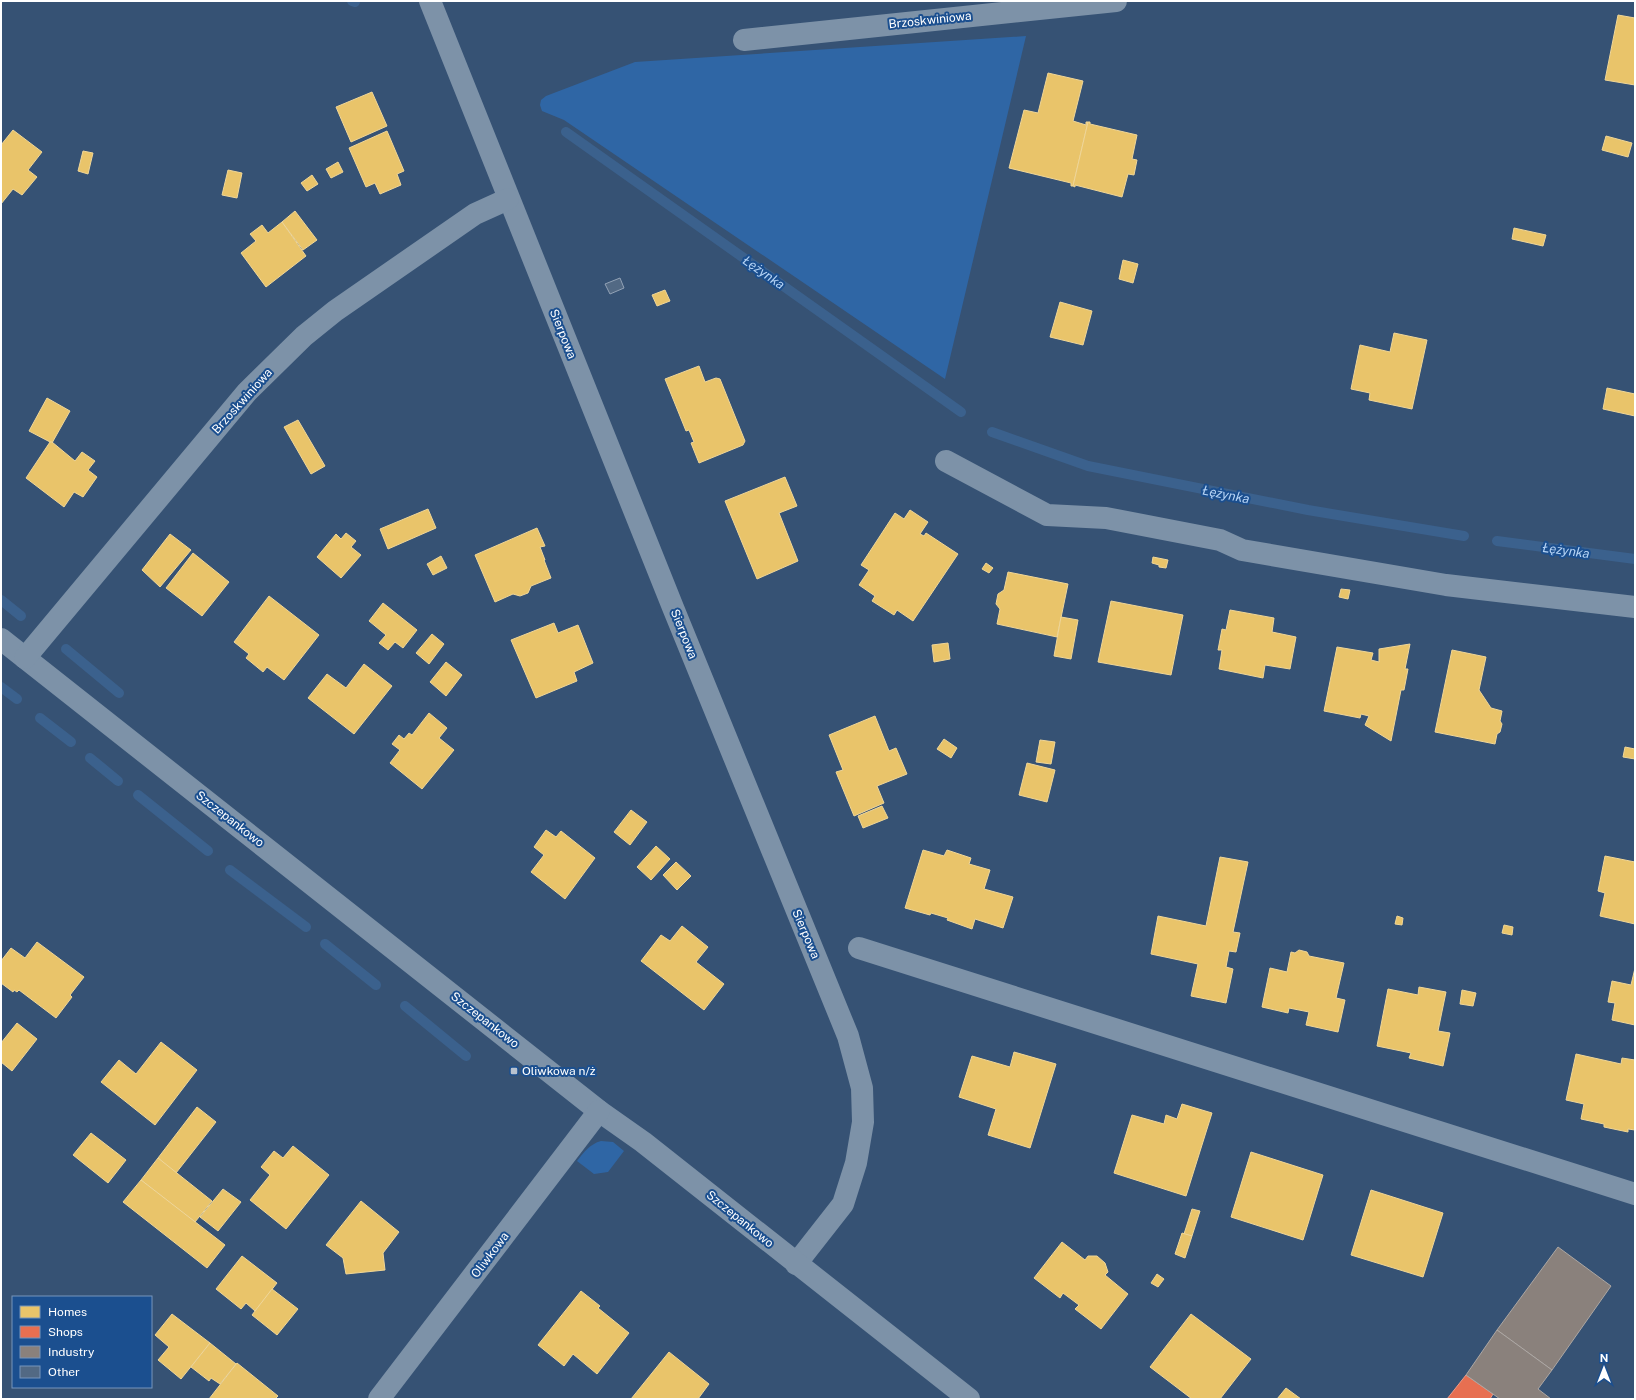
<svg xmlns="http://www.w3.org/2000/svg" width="1636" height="1400" font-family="'Public Sans',sans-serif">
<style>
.green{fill:#2f66a5}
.homes{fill:#e9c46a;stroke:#f0d697}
.shops{fill:#e76f51;stroke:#ee9a85}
.industry{fill:#8a817c;stroke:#ada7a3}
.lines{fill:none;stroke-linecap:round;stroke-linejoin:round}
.stream{stroke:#3b618d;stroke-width:10}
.building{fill:#526984;stroke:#92a2b6}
.minor{stroke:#7d92a8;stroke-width:22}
.poi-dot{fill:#b9c2ce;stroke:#1b4f8f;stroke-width:1.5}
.labels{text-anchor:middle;stroke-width:4;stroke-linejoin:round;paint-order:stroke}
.street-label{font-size:12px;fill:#fff;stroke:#1b4f8f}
.poi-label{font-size:12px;fill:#fff;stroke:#1b4f8f;text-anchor:start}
.water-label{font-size:13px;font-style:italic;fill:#b5d3f5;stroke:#1b4f8f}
</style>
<rect width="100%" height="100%" fill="#365274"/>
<g class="green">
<polygon points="1026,36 945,379 564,120 542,111 540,105 541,100 546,96 635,62"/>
<path d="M601,1141l12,1 11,9 -16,21 -14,2 -17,-13c7,-9 13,-17 24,-20z"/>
</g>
<g class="homes">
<polygon points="1618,15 1635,18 1635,85 1605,80"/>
<polygon points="1048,73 1083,81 1073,121 1086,125 1086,122 1088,122 1073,186 1071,186 1071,183 1009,168 1024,110 1038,113"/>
<polygon points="372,92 387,126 351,142 336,107"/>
<polygon points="1088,122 1090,122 1090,124 1137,135 1132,159 1137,160 1134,175 1128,174 1122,197 1075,185 1075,187 1073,186"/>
<polygon points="13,130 42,152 28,170 37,177 22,195 13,189 1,204 1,145"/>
<polygon points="387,131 404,171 397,174 401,185 380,194 375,183 366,187 349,148"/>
<polygon points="1606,136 1632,143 1628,157 1602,150"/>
<polygon points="83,151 93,153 88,174 78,171"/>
<polygon points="338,162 343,172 331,178 326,169"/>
<polygon points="228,170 242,173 237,198 222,195"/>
<polygon points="312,175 318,184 307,191 301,183"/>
<polygon points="295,211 317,240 303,250 282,222"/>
<polygon points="282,222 306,256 266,287 241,253 256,241 250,234 262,225 268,233"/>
<polygon points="1514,228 1546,235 1543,246 1512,239"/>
<polygon points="1123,260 1138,264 1133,283 1119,279"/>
<polygon points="665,290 670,301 657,306 652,295"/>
<polygon points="1060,302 1092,311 1083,345 1050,337"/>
<polygon points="1394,333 1427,340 1412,409 1369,400 1370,393 1351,389 1360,345 1390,352"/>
<polygon points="699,366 705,382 716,378 720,379 745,441 743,445 699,463 691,443 694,442 689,430 686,431 665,379"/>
<polygon points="1607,388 1635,394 1635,416 1603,409"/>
<polygon points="47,398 70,411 52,443 29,431"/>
<polygon points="298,420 325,466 311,474 284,427"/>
<polygon points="50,442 52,442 75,461 82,452 95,461 88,470 97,477 83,497 74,492 64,507 26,478"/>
<polygon points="785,477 797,506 779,513 798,561 757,579 725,501"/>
<polygon points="428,509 436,528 388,549 380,529"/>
<polygon points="910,510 928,522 920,534 924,536 926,533 958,554 913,621 897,610 894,615 872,601 875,596 859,585 869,570 861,565 895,513 904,519"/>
<polygon points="537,528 545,546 540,547 545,560 544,560 551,578 531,586 528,593 520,596 513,594 495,602 475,555"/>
<polygon points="346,533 356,541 351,547 361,555 341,578 317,557 336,534 341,539"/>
<polygon points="170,534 191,550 160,587 142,570"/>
<polygon points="193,553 229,582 202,616 166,588"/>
<polygon points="441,556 447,568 433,575 427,564"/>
<polygon points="1153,557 1168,560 1166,568 1159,567 1159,565 1152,563"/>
<polygon points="986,563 993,568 989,573 982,569"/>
<polygon points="1008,572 1068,584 1057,637 997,624 1000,609 996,604 998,594 1004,590"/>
<polygon points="1341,589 1350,590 1348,599 1339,597"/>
<polygon points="269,596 319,635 284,680 267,667 263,672 246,658 249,654 234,642"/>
<polygon points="1111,601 1183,615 1171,675 1098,662"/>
<polygon points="383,603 417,630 403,648 395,642 388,650 379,643 386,635 369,621"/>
<polygon points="1230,610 1274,618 1272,632 1296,637 1290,669 1265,665 1263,678 1219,669 1222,650 1218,650 1222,629 1226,630"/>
<polygon points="1061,617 1078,620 1071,659 1054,656"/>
<polygon points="554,623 558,633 578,625 593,663 574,672 577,681 536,698 511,640"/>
<polygon points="432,634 444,644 429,664 416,653"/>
<polygon points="948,643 950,659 934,662 932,645"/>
<polygon points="1410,644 1405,669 1408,669 1404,690 1401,690 1391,741 1365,725 1369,716 1361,714 1360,718 1324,711 1337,647 1373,653 1371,660 1379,662 1379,649"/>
<polygon points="1452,650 1486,657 1479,690 1491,708 1502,711 1500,721 1502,724 1500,732 1497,734 1495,744 1435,732"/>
<polygon points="446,662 462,675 446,696 430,682"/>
<polygon points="364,664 392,686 354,734 308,698 327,674 346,688"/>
<polygon points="429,713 447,728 439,738 454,750 422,789 390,763 400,750 392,744 399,735 404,739 409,733 412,735"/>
<polygon points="875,716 889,751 896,748 907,774 877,786 884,803 854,816 838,777 836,772 843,770 829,735"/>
<polygon points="944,739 957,748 951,758 937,749"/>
<polygon points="1040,740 1055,742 1051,764 1036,762"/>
<polygon points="1625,747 1635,749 1635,759 1623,757"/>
<polygon points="1027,763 1055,770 1047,802 1019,795"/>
<polygon points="882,806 888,818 863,828 858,816"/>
<polygon points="631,810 647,822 630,845 614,832"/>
<polygon points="546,830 556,837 561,831 595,858 565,899 531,872 544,855 534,847"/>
<polygon points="656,846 670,859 651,880 637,867"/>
<polygon points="923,850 944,856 947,850 971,858 969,864 990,870 984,889 1013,897 1003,928 975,919 972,929 947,920 948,918 931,913 930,915 905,908"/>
<polygon points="1605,856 1635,862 1635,924 1600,916 1605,893 1598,891"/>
<polygon points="1220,857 1248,862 1233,932 1240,933 1236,952 1229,951 1226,967 1233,969 1226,1003 1191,996 1198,964 1151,954 1158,916 1206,926"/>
<polygon points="676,862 691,876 677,890 663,875"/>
<polygon points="1397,916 1403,918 1402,925 1395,924"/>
<polygon points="1504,925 1513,927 1512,935 1502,933"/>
<polygon points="682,926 708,947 696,962 724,984 704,1010 641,961 661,935 670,941"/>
<polygon points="37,942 84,977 70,995 72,997 56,1018 19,990 17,992 14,990 13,992 1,983 1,961 11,948 25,958"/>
<polygon points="1299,950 1307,952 1309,956 1344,963 1336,998 1345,1000 1338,1032 1306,1025 1309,1012 1289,1008 1288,1013 1262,1007 1270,968 1287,972 1291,952 1295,953"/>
<polygon points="1635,968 1635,1025 1612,1020 1615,1003 1608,1002 1612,981 1631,985"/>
<polygon points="1419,987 1446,992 1438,1031 1450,1033 1443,1066 1409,1058 1411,1053 1377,1046 1388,989 1418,995"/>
<polygon points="1462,990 1476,993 1473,1006 1460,1004"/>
<polygon points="17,1023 37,1039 12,1071 1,1062 1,1043"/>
<polygon points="161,1042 197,1070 155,1125 101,1082 119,1060 136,1074"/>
<polygon points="1014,1052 1056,1064 1030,1148 988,1135 996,1109 959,1097 972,1056 1010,1067"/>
<polygon points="1576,1054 1621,1064 1622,1058 1635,1060 1635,1130 1628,1129 1628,1132 1604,1127 1604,1124 1581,1119 1584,1104 1566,1100"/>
<polygon points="1182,1104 1212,1113 1186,1196 1114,1173 1132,1115 1164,1124 1166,1115 1177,1119"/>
<polygon points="197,1107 216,1122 176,1173 158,1158"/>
<polygon points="91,1133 126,1160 108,1183 73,1155"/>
<polygon points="293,1146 329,1175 286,1229 250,1200 270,1175 261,1167 274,1151 283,1158"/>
<polygon points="1251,1152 1323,1175 1303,1240 1231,1217"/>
<polygon points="158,1158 212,1201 195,1222 141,1180"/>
<polygon points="141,1180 225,1245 207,1268 123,1202"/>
<polygon points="223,1189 241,1202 218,1231 200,1217"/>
<polygon points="1371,1190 1443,1213 1423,1277 1351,1255"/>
<polygon points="361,1201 399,1232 383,1253 385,1270 346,1274 343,1258 326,1245"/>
<polygon points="1192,1209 1200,1211 1192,1236 1184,1234"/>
<polygon points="1182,1233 1192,1236 1185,1258 1175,1254"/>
<polygon points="1062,1242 1085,1260 1088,1256 1097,1256 1105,1263 1108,1272 1105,1275 1128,1294 1101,1329 1075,1309 1079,1305 1063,1293 1060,1298 1034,1278"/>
<polygon points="242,1256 277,1283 255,1311 246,1303 241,1309 216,1289"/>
<polygon points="1157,1274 1164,1279 1158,1287 1151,1283"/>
<polygon points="272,1289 298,1309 277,1335 252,1315"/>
<polygon points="581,1291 600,1306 598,1308 629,1333 597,1374 573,1354 564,1366 538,1345"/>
<polygon points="172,1314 210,1343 181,1379 158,1360 169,1347 155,1335"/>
<polygon points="1191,1314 1251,1359 1220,1399 1192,1399 1150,1367"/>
<polygon points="210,1343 236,1364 220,1384 211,1378 209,1381 191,1367"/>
<polygon points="669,1352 709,1384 698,1399 631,1399"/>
<polygon points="237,1363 278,1396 275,1399 209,1399"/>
<polygon points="1286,1388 1301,1399 1277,1399"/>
</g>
<polygon class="shops" points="1466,1375 1493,1394 1490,1399 1447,1399"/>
<g class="industry">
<polygon points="1558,1247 1611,1286 1552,1370 1497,1330"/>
<polygon points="1497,1330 1552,1370 1538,1389 1551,1399 1500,1399 1466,1375"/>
</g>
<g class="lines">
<g class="stream">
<polyline points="352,1 355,2"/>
<polyline points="566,132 961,412"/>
<polyline points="992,432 1088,466 1308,510 1464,536"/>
<polyline points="1497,541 1635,559"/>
<polyline points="1,600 21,616"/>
<polyline points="66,649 119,693"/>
<polyline points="1,687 17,699"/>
<polyline points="40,718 71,742"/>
<polyline points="90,758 118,781"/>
<polyline points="138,795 208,851"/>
<polyline points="230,870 306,927"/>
<polyline points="325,944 376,985"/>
<polyline points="405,1006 466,1056"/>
</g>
</g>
<polygon class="building" points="620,278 624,288 610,294 605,284"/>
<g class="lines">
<g class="minor">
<polyline points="430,1 674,610 848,1036 862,1088 863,1122 856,1163 843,1204 796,1264"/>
<polyline points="744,40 1116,1"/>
<polyline points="946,461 1047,515 1106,518 1220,540 1242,550 1446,585 1635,607"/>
<polyline points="1,639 599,1111 643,1142 969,1399"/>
<polyline points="25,658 247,392 304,336 335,311 475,214 508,199"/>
<polyline points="859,948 1635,1194"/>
<polyline points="379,1399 599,1111"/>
</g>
</g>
<rect class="poi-dot" x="510" y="1067" width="8" height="8" rx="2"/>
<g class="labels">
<g class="street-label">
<text transform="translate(930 20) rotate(-6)" y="4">Brzoskwiniowa</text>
<text transform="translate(563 334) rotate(68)" y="4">Sierpowa</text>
<text transform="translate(242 401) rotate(-48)" y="4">Brzoskwiniowa</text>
<text transform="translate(684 634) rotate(68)" y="4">Sierpowa</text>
<text transform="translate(230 819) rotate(38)" y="4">Szczepankowo</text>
<text transform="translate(806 934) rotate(67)" y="4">Sierpowa</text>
<text transform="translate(485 1020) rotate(38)" y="4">Szczepankowo</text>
<text transform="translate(740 1219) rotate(39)" y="4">Szczepankowo</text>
<text transform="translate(490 1255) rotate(-53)" y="4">Oliwkowa</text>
</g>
<g class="poi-label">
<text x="522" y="1075">Oliwkowa n/ż</text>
</g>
<g class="water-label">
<text transform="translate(764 272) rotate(35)" y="5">Łężynka</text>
<text transform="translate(1226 494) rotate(11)" y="5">Łężynka</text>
<text transform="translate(1566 550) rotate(8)" y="5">Łężynka</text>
</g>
</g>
<rect width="1636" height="1400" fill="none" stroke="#ffffff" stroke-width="4"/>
<rect x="12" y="1296" width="140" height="92" fill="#1b4f8f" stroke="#7695bc"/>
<rect x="20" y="1306" width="20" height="12" fill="#e9c46a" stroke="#7695bc"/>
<text x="48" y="1316" font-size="12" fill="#ffffff">Homes</text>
<rect x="20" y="1326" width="20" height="12" fill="#e76f51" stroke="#7695bc"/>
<text x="48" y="1336" font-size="12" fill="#ffffff">Shops</text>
<rect x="20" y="1346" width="20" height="12" fill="#8a817c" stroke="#7695bc"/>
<text x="48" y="1356" font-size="12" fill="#ffffff">Industry</text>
<rect x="20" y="1366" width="20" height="12" fill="#526984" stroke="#7695bc"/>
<text x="48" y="1376" font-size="12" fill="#ffffff">Other</text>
<g transform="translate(1604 1368)" stroke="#1b4f8f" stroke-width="3" paint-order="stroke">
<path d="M0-3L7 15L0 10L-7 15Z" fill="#ffffff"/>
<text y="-6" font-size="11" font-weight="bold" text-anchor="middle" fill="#ffffff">N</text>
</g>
</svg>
